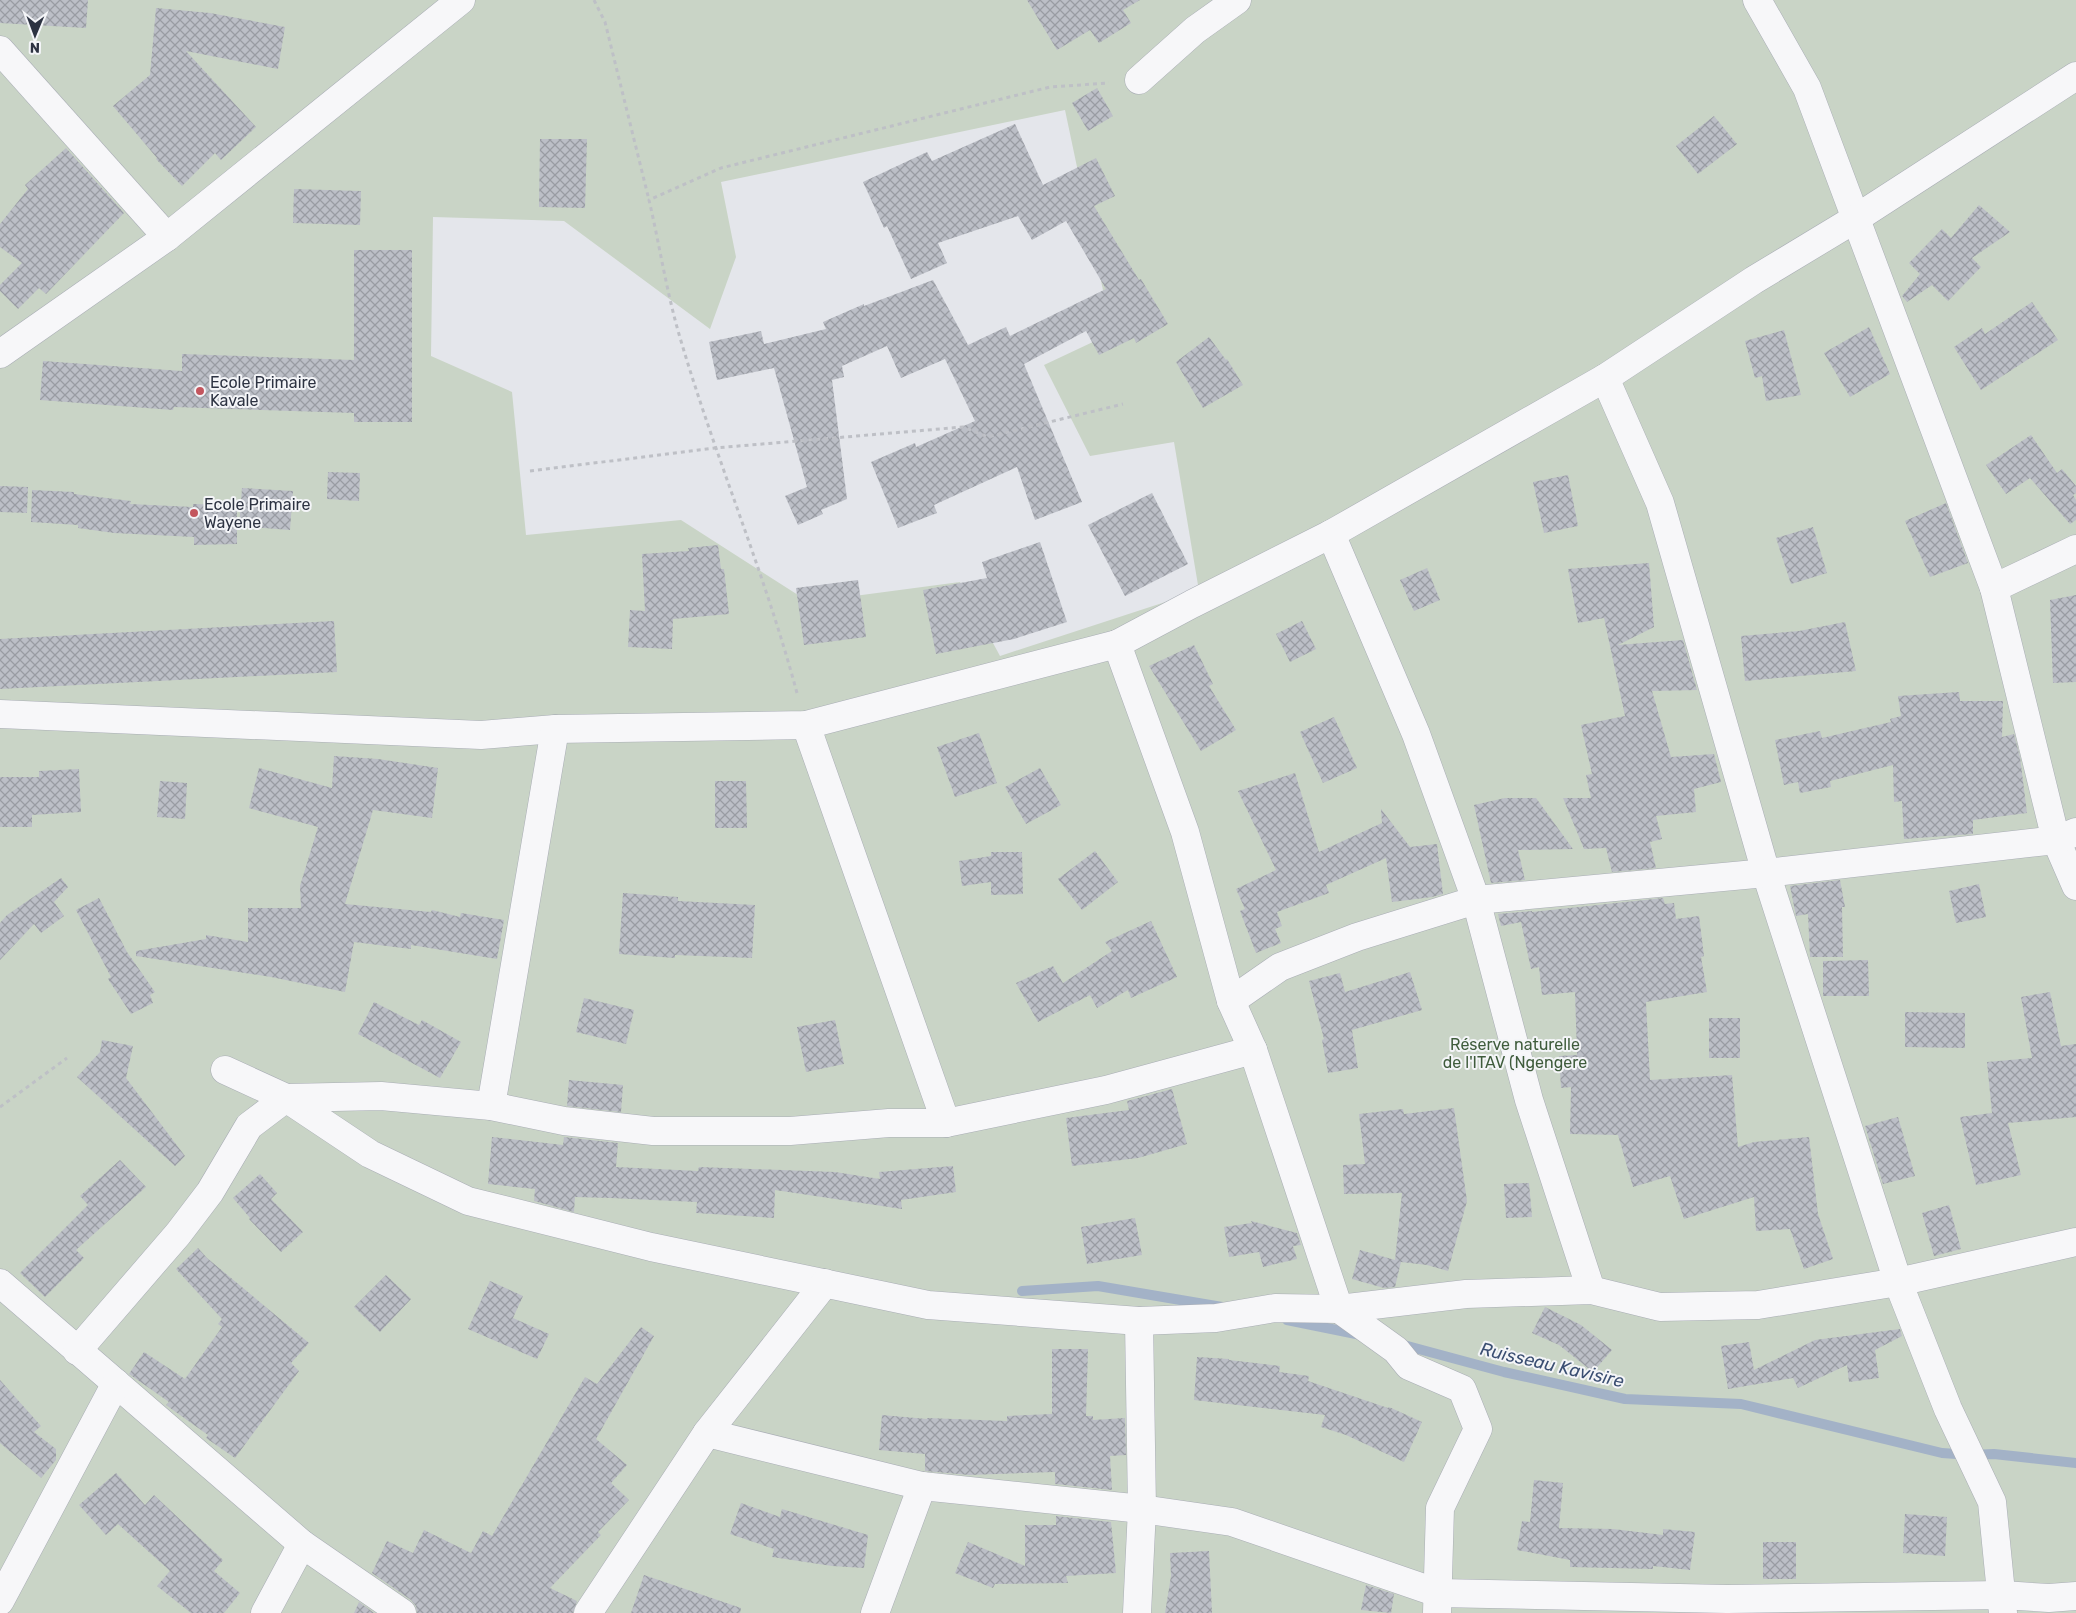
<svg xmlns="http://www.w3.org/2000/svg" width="2076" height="1613" font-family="Rubik,sans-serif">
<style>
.park{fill:#c9d4c6;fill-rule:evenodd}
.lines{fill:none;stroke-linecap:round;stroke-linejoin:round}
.stream{stroke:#a3b2c7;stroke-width:10}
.building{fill:url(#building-cross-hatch)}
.street-casing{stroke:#a9adb5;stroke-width:29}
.path{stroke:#bec0c6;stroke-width:3;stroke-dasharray:4 4;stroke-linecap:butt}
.street{stroke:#f7f7f9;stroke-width:28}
.poi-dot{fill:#c3565e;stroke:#f4f5f8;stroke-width:2}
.labels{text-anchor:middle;stroke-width:4;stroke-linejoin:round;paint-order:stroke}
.poi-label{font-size:16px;fill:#2d3342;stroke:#f4f5f8;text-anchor:start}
.park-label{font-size:16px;fill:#3f5c3c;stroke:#f4f5f8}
.water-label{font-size:18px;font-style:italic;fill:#3b4f72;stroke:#f4f5f8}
</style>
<defs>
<pattern id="building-cross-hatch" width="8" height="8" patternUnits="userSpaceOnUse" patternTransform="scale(1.25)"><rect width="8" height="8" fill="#bcbfc7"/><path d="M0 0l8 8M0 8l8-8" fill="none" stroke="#999ca3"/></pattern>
</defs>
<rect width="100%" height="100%" fill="#e4e6eb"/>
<path class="park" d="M0,0h2076v1613h-2076zM1065,110l47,223 -68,32 46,91 84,-14 25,149 -199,65 -40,-74 -151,20 -128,-82 -155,15 -14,-143 -81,-36 2,-139 131,4 146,108 26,-72 -15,-75z"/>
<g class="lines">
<g class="stream">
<polyline points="1022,1291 1098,1286 1222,1307"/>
<polyline points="1287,1320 1361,1335"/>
<polyline points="1400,1344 1504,1372 1625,1399 1741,1404 1942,1453 1971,1455 1994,1454 2076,1463"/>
</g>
</g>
<g class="building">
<polygon points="0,0 88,0 86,28 0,23"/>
<polygon points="1027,0 1140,0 1123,10 1131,23 1099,43 1090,30 1057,50"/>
<polygon points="156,8 210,13 285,27 278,69 186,51 256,127 221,160 215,153 182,186 156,159 157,158 113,106 150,75"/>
<polygon points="1097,88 1113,116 1088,131 1072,103"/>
<polygon points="1714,116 1737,144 1698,174 1676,146"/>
<polygon points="1015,124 1043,185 1096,158 1115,196 1094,206 1139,280 1141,279 1168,324 1136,343 1134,338 1099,355 1086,331 1024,364 1082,502 1035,520 1017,467 934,505 937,513 898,528 871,462 915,443 916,447 975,421 945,359 901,378 887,346 842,366 844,377 832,380 847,499 821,510 823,514 798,525 785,496 807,487 774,368 717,380 709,342 761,331 764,344 826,329 823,322 864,304 864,306 933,280 968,345 1006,327 1010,336 1106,289 1066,221 1032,240 1018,216 938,243 947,263 911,279 887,226 884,228 863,182 927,152 932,161"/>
<polygon points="540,139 587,139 585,208 539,207"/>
<polygon points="66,148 124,213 46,294 39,288 18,309 0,291 0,285 22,263 0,247 0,224 28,189 25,185"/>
<polygon points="294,189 361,191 360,225 293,223"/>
<polygon points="1979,205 2010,232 1972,258 1981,267 1948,301 1932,285 1907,302 1902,296 1920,274 1909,263 1942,229 1951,238"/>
<polygon points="354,250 412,250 412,422 354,422 354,413 174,407 173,410 40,400 43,361 182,371 182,354 354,360"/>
<polygon points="2032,302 2058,340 1981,390 1954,347 1982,328 1985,334"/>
<polygon points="1869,327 1890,374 1850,397 1824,353"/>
<polygon points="1784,330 1801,395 1766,401 1762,376 1755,378 1745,341"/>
<polygon points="1209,337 1226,360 1227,359 1243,385 1203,408 1176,362"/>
<polygon points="2031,435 2057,473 2062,469 2076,486 2076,493 2073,495 2076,500 2076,520 2070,524 2030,478 2006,494 1986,465"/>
<polygon points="328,472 360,473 359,501 327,499"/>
<polygon points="1568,475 1578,526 1544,533 1533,482"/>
<polygon points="0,486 28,487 27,513 0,512"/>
<polygon points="242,488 293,491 290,530 239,526"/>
<polygon points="32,490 74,492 74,494 131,501 130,504 193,507 193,504 237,505 237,544 194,545 194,537 114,533 78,528 78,525 31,522"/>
<polygon points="1152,493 1188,564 1125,596 1088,525"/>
<polygon points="1946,503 1968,563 1930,577 1905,521"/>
<polygon points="1813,527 1827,573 1791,584 1776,538"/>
<polygon points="1040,542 1067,622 1014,639 936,654 923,590 987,578 982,562"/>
<polygon points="718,545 721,569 724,569 729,614 673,619 672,649 628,647 630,610 645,611 642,554 689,551 688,548"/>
<polygon points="1649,563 1654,627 1618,645 1683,640 1697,690 1652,691 1671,757 1714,754 1721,782 1694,789 1696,812 1656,816 1662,839 1650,842 1656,868 1612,872 1606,848 1584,849 1563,798 1591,798 1586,775 1592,774 1581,725 1625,716 1604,618 1578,623 1568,569"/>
<polygon points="1427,568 1440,600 1414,611 1400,580"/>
<polygon points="858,580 866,637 804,645 796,588"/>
<polygon points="2076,595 2076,682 2053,683 2050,600"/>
<polygon points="334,621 337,672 0,689 0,639"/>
<polygon points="1302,621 1316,649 1290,662 1276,634"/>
<polygon points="1845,622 1856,671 1745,681 1741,636 1799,631"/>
<polygon points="1194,645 1213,684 1209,686 1236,730 1201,751 1149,666"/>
<polygon points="1959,692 1960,701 2003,701 2002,737 2014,734 2020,757 2027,813 1973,820 1973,834 1904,839 1902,801 1894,802 1893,765 1830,781 1831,787 1800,793 1798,782 1784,785 1775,740 1820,731 1822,738 1891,722 1890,719 1901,716 1898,696"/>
<polygon points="1334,717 1357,768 1323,783 1300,732"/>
<polygon points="979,733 997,783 955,797 937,747"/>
<polygon points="334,756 378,759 438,768 432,818 373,810 345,904 431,912 432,910 460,917 461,913 504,920 497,959 411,945 411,949 354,942 345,992 271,977 136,956 136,951 206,939 206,935 248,942 248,908 301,908 300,886 318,827 249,808 259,768 332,788"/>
<polygon points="1040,768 1061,805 1026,824 1005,787"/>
<polygon points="79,769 81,812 32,815 32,827 0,827 0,777 39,777 39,771"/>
<polygon points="1295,773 1319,852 1382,823 1381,809 1410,847 1437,844 1443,894 1432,897 1392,902 1386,858 1326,885 1329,893 1277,912 1282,926 1275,929 1281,943 1256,953 1240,911 1245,909 1236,889 1276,870 1238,791"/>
<polygon points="160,781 187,783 185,819 157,817"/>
<polygon points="715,781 746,781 747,828 715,828"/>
<polygon points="1505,798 1536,798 1573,849 1518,850 1525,880 1491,883 1474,805"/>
<polygon points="1095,851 1118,882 1082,910 1058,879"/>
<polygon points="991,852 1022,852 1023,894 991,895 991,882 962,886 959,861 991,856"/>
<polygon points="61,878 68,887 54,902 64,916 41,933 34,924 0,960 0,923 7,915"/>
<polygon points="1840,880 1845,907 1842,907 1843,957 1810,957 1808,914 1796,916 1790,886"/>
<polygon points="1979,884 1986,917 1956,923 1949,891"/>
<polygon points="623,893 678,897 678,901 755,905 752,958 675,955 675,958 619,954"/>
<polygon points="99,898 127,952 155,992 150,995 153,1003 131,1014 108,979 111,977 76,910"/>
<polygon points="1663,898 1665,904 1674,903 1676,919 1699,916 1704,956 1701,957 1707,992 1646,1002 1650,1080 1732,1075 1738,1147 1754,1142 1809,1137 1818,1214 1833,1259 1804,1269 1790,1229 1756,1231 1754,1197 1684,1219 1670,1176 1633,1187 1618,1135 1570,1134 1571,1087 1561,1088 1559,1056 1577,1055 1575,992 1542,995 1539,967 1531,969 1521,922 1501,926 1498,914 1532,911 1532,912"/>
<polygon points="1151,921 1177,977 1131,998 1128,990 1097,1008 1090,995 1038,1022 1016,983 1053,966 1063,983 1112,951 1105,942"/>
<polygon points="1868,960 1869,996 1823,996 1823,961"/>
<polygon points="1410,972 1422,1010 1352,1030 1358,1068 1328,1073 1322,1040 1324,1039 1309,981 1340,973 1345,992"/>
<polygon points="2050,992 2061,1046 2076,1044 2076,1117 2008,1123 2021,1175 1976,1185 1960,1117 1992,1113 1987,1062 2032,1058 2021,997"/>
<polygon points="584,998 634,1010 626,1044 576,1032"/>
<polygon points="374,1002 419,1025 422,1020 461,1042 440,1078 358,1034"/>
<polygon points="1905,1012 1965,1013 1965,1048 1905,1047"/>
<rect x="1709" y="1018" width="31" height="40"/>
<polygon points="835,1020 844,1064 806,1072 797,1027"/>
<polygon points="102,1040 133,1046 126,1078 185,1156 175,1166 77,1077 100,1052"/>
<polygon points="569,1080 623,1085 621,1112 567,1106"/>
<polygon points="1172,1089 1187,1144 1138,1158 1072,1166 1066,1118 1129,1110 1127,1101"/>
<polygon points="1454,1108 1467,1201 1448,1271 1427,1265 1401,1262 1395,1287 1384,1288 1352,1279 1360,1250 1395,1260 1402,1193 1344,1194 1343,1165 1365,1164 1359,1114 1403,1109 1404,1114"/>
<polygon points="1898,1117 1915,1176 1883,1184 1865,1126"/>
<polygon points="492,1137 563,1145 564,1137 618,1143 616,1167 698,1171 699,1167 835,1172 880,1179 879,1172 953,1166 956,1192 901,1200 902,1209 775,1190 774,1218 696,1213 697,1202 610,1198 575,1197 574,1212 534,1201 535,1189 488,1184"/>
<polygon points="120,1160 146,1187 76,1250 84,1258 45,1297 20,1273 88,1205 80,1196"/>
<polygon points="260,1174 277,1193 271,1199 303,1232 281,1252 249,1219 250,1218 233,1198"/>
<polygon points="1529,1183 1532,1217 1506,1218 1504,1184"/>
<polygon points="1949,1205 1961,1249 1934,1256 1922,1213"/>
<polygon points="1135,1218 1142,1255 1087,1264 1081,1227"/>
<polygon points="1251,1221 1297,1233 1301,1245 1293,1246 1297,1259 1263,1267 1259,1252 1229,1257 1224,1227 1252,1223"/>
<polygon points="198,1248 207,1258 309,1343 291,1363 299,1371 235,1458 206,1438 208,1435 166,1405 169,1402 129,1374 144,1352 185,1379 222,1327 218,1324 222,1319 176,1269"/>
<polygon points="386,1275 411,1299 380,1332 354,1307"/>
<polygon points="490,1281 523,1296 513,1318 549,1334 537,1359 468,1329"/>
<polygon points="1545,1307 1581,1325 1612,1350 1593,1372 1559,1345 1532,1333"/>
<polygon points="641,1327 654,1336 596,1439 627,1465 611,1483 629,1500 598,1532 601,1535 550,1588 577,1601 573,1613 417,1613 416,1606 411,1600 372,1573 387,1541 413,1553 424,1530 471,1553 483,1531 492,1536 585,1377 597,1384"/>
<polygon points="1900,1329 1902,1336 1875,1350 1879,1378 1849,1382 1847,1365 1798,1388 1793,1378 1728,1389 1721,1346 1749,1342 1754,1370 1815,1340"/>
<polygon points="1052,1349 1088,1349 1086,1416 1093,1416 1093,1420 1125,1418 1126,1455 1110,1456 1112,1490 1055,1484 1055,1472 969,1475 925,1471 925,1454 879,1450 882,1415 927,1419 927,1418 1007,1421 1007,1416 1052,1414"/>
<polygon points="1197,1357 1229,1359 1229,1360 1280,1366 1279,1372 1309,1376 1308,1381 1388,1408 1389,1407 1422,1422 1404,1462 1346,1435 1321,1427 1325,1415 1194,1400"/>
<polygon points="0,1380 41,1426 34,1432 56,1449 56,1460 41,1478 0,1443"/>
<polygon points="116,1473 145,1505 154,1495 223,1560 214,1571 240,1593 224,1613 191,1613 157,1586 170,1571 118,1524 106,1535 79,1505"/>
<polygon points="1534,1480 1563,1483 1559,1528 1613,1529 1663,1535 1663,1529 1695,1532 1690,1570 1653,1566 1653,1569 1570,1567 1570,1560 1517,1550 1522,1521 1530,1522"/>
<polygon points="741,1503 780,1517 782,1509 868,1535 864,1568 832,1566 772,1557 774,1549 730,1534"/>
<polygon points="1905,1514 1947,1517 1945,1556 1903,1553"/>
<polygon points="1056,1516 1111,1522 1116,1573 1066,1576 1068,1583 995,1584 993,1588 955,1573 968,1542 1025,1566 1025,1525 1056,1525"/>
<rect x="1763" y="1542" width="33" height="37"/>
<polygon points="1209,1551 1212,1613 1165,1613 1171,1576 1170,1553"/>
<polygon points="644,1575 741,1608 740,1613 631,1613"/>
<polygon points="1366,1585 1394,1594 1391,1613 1361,1610"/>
<polygon points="359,1602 374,1613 354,1613"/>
</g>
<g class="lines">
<g class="street-casing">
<g id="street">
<polyline points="1757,0 1807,88 1994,588 2056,840 2076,886"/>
<polyline points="0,50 167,237"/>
<polyline points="1139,80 1195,30 1237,0"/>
<polyline points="0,354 167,237 461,0"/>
<polyline points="1605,378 1660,503 1766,873 1898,1282 1948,1409 1992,1502 2003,1613"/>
<polyline points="1331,534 1416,734 1476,900 1529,1100 1591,1290"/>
<polyline points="1994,588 2076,549"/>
<polyline points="1117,644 1185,832 1231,1001 1253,1050 1339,1309 1396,1350 1409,1366 1462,1389 1478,1429 1440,1508 1437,1613"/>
<polyline points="0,714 481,735 555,729 806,725 1117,644 1192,604 1331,534 1605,378 1754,280 1855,219 2076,76"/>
<polyline points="806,725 946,1123"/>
<polyline points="1231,1001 1280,967 1357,937 1476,900 1766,873 2056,840 2076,832"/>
<polyline points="225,1070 286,1098 370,1154 468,1201 651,1247 928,1305 1139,1321 1216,1318 1275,1308 1339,1309 1466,1294 1591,1290 1660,1307 1758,1305 1898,1282 2076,1242"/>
<polyline points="491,1106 555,729"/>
<polyline points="0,1283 302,1544 402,1613"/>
<polyline points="77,1351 178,1234 210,1192 249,1126 286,1098 381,1096 491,1106 564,1121 653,1131 790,1131 889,1123 946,1123 1106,1090 1253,1050"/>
<polyline points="707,1433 922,1486 1142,1509 1232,1522 1438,1593 1727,1599 2002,1595 2049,1598 2076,1596"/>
<polyline points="0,1601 116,1383"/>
<polyline points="265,1613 302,1544"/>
<polyline points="588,1613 707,1433 825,1283"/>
<polyline points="875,1613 922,1486"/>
<polyline points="1137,1613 1142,1509 1139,1321"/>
</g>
</g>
<g class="path">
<polyline points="594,0 605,22 649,200"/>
<polyline points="530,471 715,448 963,427 988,437 1123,404"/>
<path d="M797,693c-32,-119 -81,-234 -116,-352 -14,-46 -21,-94 -32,-141l72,-32 329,-81 59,-4"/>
<polyline points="0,1107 67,1058"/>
</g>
<use href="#street" class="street"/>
</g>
<g class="poi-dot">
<circle cx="200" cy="391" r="5"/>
<circle cx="194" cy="513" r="5"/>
</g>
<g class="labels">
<g class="poi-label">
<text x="210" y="388">Ecole Primaire<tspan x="210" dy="18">Kavale</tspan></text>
<text x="204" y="510">Ecole Primaire<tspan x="204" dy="18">Wayene</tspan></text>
</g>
<g class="park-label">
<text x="1515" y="1050">Réserve naturelle<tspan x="1515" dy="18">de l'ITAV (Ngengere</tspan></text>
</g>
<g class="water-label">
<text transform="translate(1552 1365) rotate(13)" y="6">Ruisseau Kavisire</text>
</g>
</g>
<g transform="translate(35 35) rotate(181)" stroke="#f4f5f8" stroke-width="4" paint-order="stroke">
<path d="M0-4L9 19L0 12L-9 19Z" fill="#2d3342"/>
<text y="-8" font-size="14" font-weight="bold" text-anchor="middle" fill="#2d3342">N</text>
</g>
</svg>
